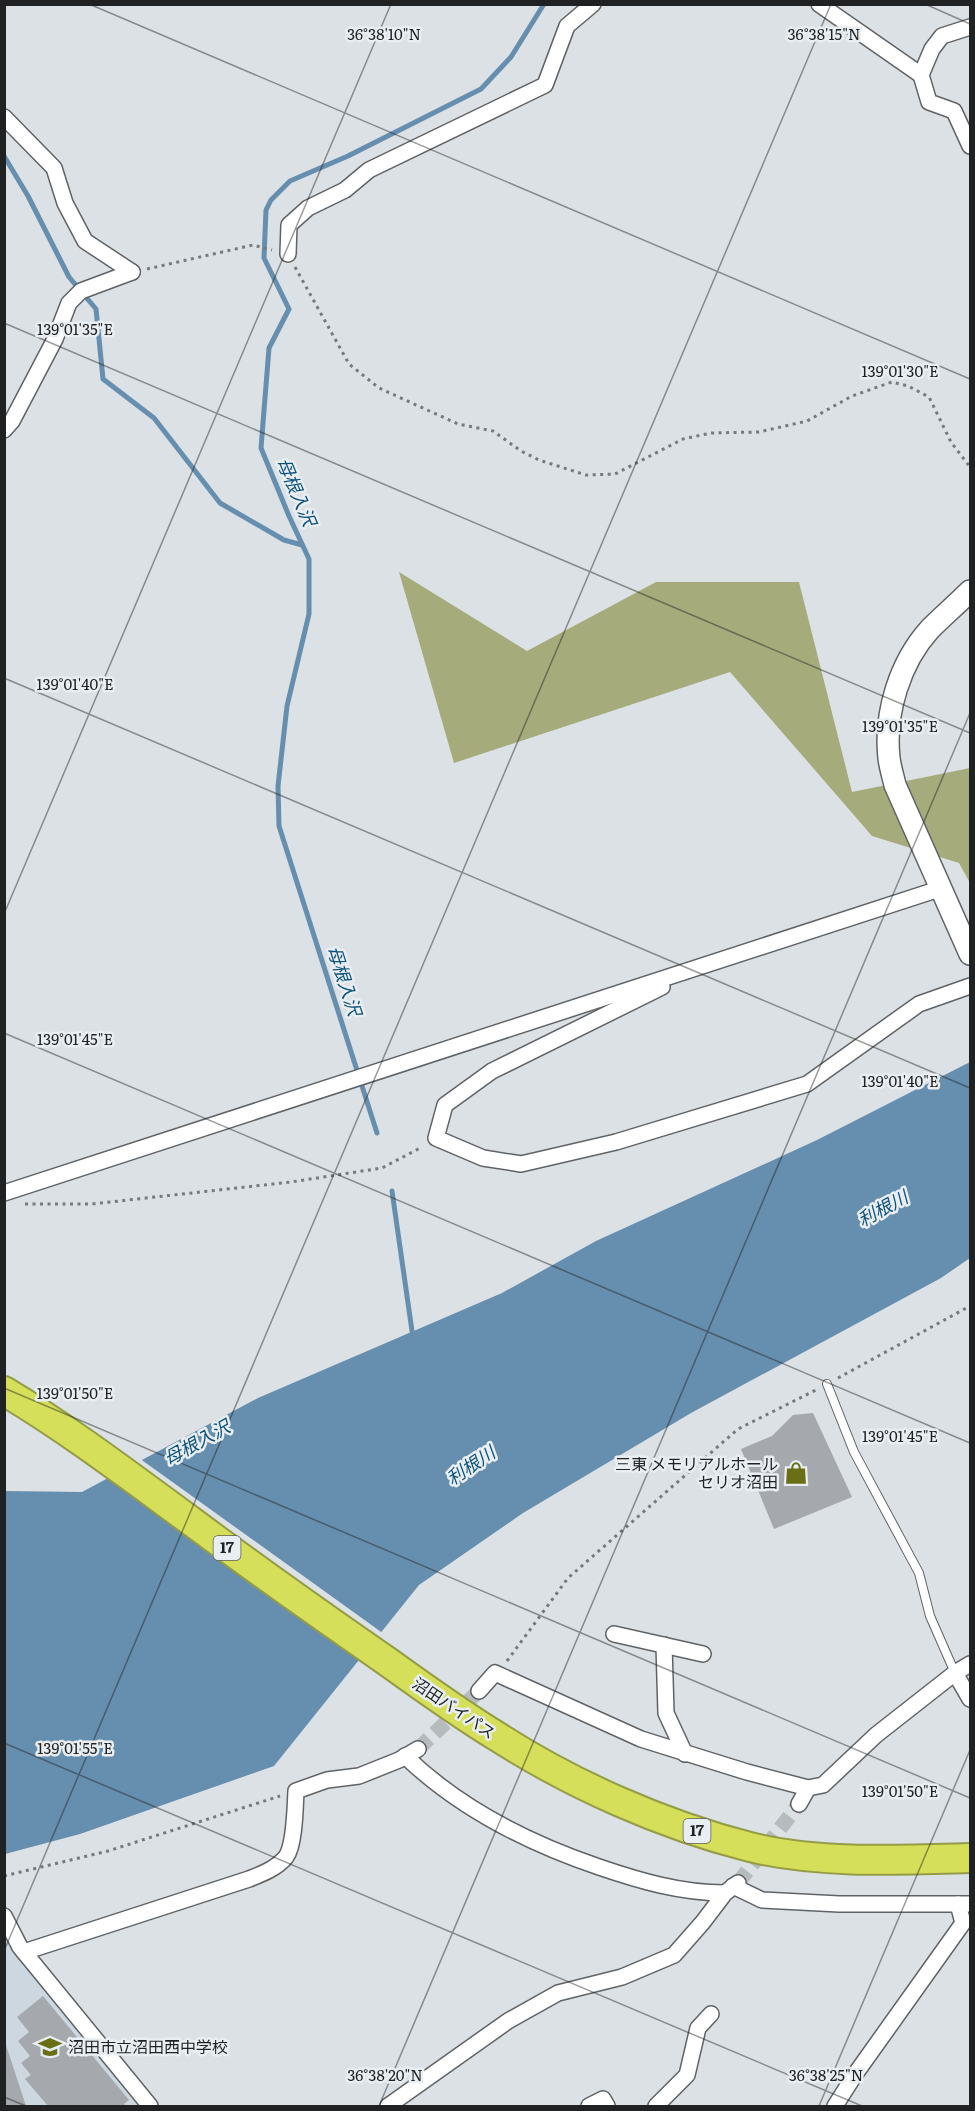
<svg xmlns="http://www.w3.org/2000/svg" width="975" height="2111" font-family="Literata,'Noto Sans JP',serif">
<style>
.built{fill:#ccd7e0}
.forest{fill:#a6ab7b}
.water{fill:#668eae}
.pier{fill:#dce1e5}
.lines{fill:none;stroke-linecap:round;stroke-linejoin:round}
.stream{stroke:#668eae;stroke-width:5}
.building{fill:#a5a9ad}
.street-tunnel{stroke:#b6bbbe;stroke-width:15;stroke-dasharray:15 8;stroke-linecap:butt}
.lane-casing{stroke:#5f6367;stroke-width:10}
.street-casing{stroke:#5f6367;stroke-width:18}
.secondary-casing{stroke:#5f6367;stroke-width:24}
.highway-casing{stroke:#959c46;stroke-width:32}
.path{stroke:#777a7c;stroke-width:3;stroke-dasharray:3 4.5;stroke-linecap:butt}
.lane{stroke:#fff;stroke-width:8}
.street{stroke:#fff;stroke-width:15}
.secondary{stroke:#fff;stroke-width:21}
.highway{stroke:#d5df59;stroke-width:28}
.ticks{fill:none;stroke:#1f2122;stroke-width:1.5;stroke-opacity:0.45}
.labels{text-anchor:middle;stroke-width:5;stroke-linejoin:round;paint-order:stroke}
.shield{fill:#e9eef2;stroke:#5c5e60;stroke-width:1.5}
.shield-label{font-size:15px;font-weight:bold;fill:#1f2122}
.poi-label{font-size:16px;fill:#1f2122;stroke:#e9eef2;text-anchor:end}
.street-label{font-size:16px;fill:#1f2122;stroke:#e9eef2}
.water-label{font-size:18px;font-style:italic;fill:#0d527d;stroke:#e9eef2}
.ticks-label{font-size:15px;text-anchor:middle;fill:#1f2122;stroke:#e9eef2;stroke-width:5;stroke-linejoin:round;paint-order:stroke}
</style>
<rect width="100%" height="100%" fill="#dce1e5"/>
<polygon class="built" points="4,1928 144,2106 5,2106"/>
<polygon class="forest" points="399,572 527,651 656,582 799,582 852,792 970,768 970,883 959,863 872,836 730,672 454,763"/>
<polygon class="water" points="970,1062 970,1258 941,1278 691,1413 523,1513 419,1585 274,1766 80,1834 5,1854 4,1491 82,1492 258,1398 502,1293 596,1241 817,1140"/>
<polygon class="pier" points="139,1458 384,1634 364,1659 108,1474"/>
<g class="lines">
<g class="stream">
<polyline points="4,156 28,196 69,277 96,309 103,379 154,418 220,503 284,540 302,545"/>
<polyline points="377,1133 279,826 278,786 287,706 309,614 309,559 289,516 261,448 269,348 289,309 264,258 266,210 271,200 290,181 348,156 481,89 511,57 544,4"/>
<polyline points="392,1191 413,1338"/>
</g>
</g>
<g class="building">
<polygon points="813,1413 852,1497 774,1529 741,1449 772,1436 793,1415"/>
<polygon points="43,1996 129,2100 124,2104 126,2106 48,2106 25,2079 31,2075 21,2063 30,2056 18,2041 29,2032 17,2017"/>
<polygon points="4,2039 26,2106 4,2106"/>
</g>
<g class="lines">
<g class="street-tunnel">
<polyline points="418,1749 479,1691"/>
<polyline points="738,1883 799,1804"/>
</g>
<g class="lane-casing">
<polyline id="lane" points="827,1384 854,1452 919,1573 930,1616 955,1673"/>
</g>
<g class="street-casing">
<g id="street">
<polyline points="819,4 921,75"/>
<polyline points="970,27 942,36 932,49 921,75 929,102 954,111 970,146"/>
<polyline points="4,117 54,168 65,203 85,241 132,272"/>
<polyline points="288,254 289,225 308,208 345,190 369,170 545,85 567,26 593,4"/>
<polyline points="4,430 12,421 55,339 69,303 81,291 132,272"/>
<polyline points="662,987 492,1071 445,1105 436,1138 483,1158 521,1164 616,1142 807,1084 919,1004 970,986"/>
<polyline points="4,1193 942,888"/>
<polyline points="614,1634 703,1654"/>
<polyline points="664,1645 666,1713 685,1754"/>
<polyline points="955,1673 970,1699"/>
<polyline points="479,1691 495,1673 641,1739 747,1772 808,1788"/>
<path d="M405,1756c55,53 123,87 194,111 41,14 82,26 126,26"/>
<polyline points="799,1804 808,1788 823,1785 876,1735 955,1673 970,1664"/>
<polyline points="733,1886 762,1900 839,1904 970,1904"/>
<polyline points="4,1916 20,1947 150,2106"/>
<path d="M24,1952l225,-73c13,-5 28,-11 37,-22 9,-13 9,-50 10,-66l31,-11 32,-4 40,-16 19,-11"/>
<polyline points="388,2106 508,2021 558,1993 622,1977 674,1955 703,1922 725,1893 738,1883"/>
<polyline points="589,2106 603,2099 607,2106"/>
<polyline points="656,2106 687,2075 698,2028 711,2014"/>
<polyline points="835,2106 856,2073 963,1923 958,1904"/>
</g>
</g>
<g class="secondary-casing">
<path id="secondary" d="M970,591c-13,13 -27,25 -40,38 -30,33 -46,84 -41,129 1,9 4,18 6,27l75,169"/>
</g>
<g class="highway-casing">
<path id="highway" d="M4,1391c67,40 128,87 191,133 63,47 128,93 193,138 36,26 72,52 110,75 75,48 165,88 252,110 68,17 151,13 220,11"/>
</g>
<g class="path">
<polyline points="295,267 349,364 379,388 458,424 493,431 521,451 539,460 586,475 615,474 683,439 711,433 759,432 807,421 852,396 892,382 908,386 929,397 951,442 970,467"/>
<polyline points="147,269 253,245 272,250"/>
<polyline points="25,1204 92,1204 291,1182 382,1168 422,1147"/>
<polyline points="838,1378 970,1306"/>
<polyline points="507,1661 568,1578 738,1429 816,1390"/>
<polyline points="4,1876 108,1851 280,1796"/>
</g>
<use href="#lane" class="lane"/>
<use href="#street" class="street"/>
<use href="#secondary" class="secondary"/>
<use href="#highway" class="highway"/>
</g>
<path class="ticks" d="M89,4l881,375M925,4l45,20M4,323l966,410M4,678l966,410M4,914l387,-910M4,1033l966,410M4,1388l966,410M4,1743l858,363M4,1951l827,-1947M4,2097l22,9M379,2106l591,-1393M819,2106l151,-356"/>
<defs>
<g id="shop-bare" transform="scale(1.8)"><path d="M-5-2.5h2.3a2.7 3.5 0 0 1 5.4 0H5L5.5 6h-11ZM-1.5-2.5h3a1.5 2.3 0 0 0-3 0Z" fill="#6a6f15" stroke="#e9eef2" stroke-width="2.5" paint-order="stroke"/></g>
<g id="school-bare" transform="scale(1.8)"><path d="M0-5L7-2L0 1L-7-2ZM-4 1L0 2.5L4 1V4Q0 6-4 4Z" fill="#6a6f15" stroke="#e9eef2" stroke-width="2.5" paint-order="stroke"/></g>
</defs>
<g fill-rule="evenodd">
<use href="#shop-bare" x="796" y="1473"/>
<use href="#school-bare" x="50" y="2047"/>
</g>
<g class="labels">
<g class="shield">
<rect x="213.5" y="1536" width="27" height="24" rx="4.5"/>
<rect x="683.5" y="1819" width="27" height="24" rx="4.5"/>
</g>
<g class="shield-label">
<text x="227" y="1553">17</text>
<text x="697" y="1836">17</text>
</g>
<g class="poi-label">
<text x="778" y="1470">三東 メモリアルホール<tspan x="778" dy="18">セリオ沼田</tspan></text>
<text x="68" y="2053" text-anchor="start">沼田市立沼田西中学校</text>
</g>
<g class="street-label">
<text transform="translate(454 1708) rotate(34)" y="6">沼田バイパス</text>
</g>
<g class="water-label">
<text transform="translate(296 492) rotate(67)" y="6">母根入沢</text>
<text transform="translate(344 981) rotate(72)" y="6">母根入沢</text>
<text transform="translate(883 1209) rotate(-29)" y="6">利根川</text>
<text transform="translate(197 1443) rotate(-29)" y="6">母根入沢</text>
<text transform="translate(471 1466) rotate(-34)" y="6">利根川</text>
</g>
</g>
<g class="ticks-label">
<text x="384" y="40">36°38'10"N</text>
<text x="824" y="40">36°38'15"N</text>
<text x="75" y="335">139°01'35"E</text>
<text x="900" y="377">139°01'30"E</text>
<text x="75" y="690">139°01'40"E</text>
<text x="900" y="732">139°01'35"E</text>
<text x="75" y="1045">139°01'45"E</text>
<text x="900" y="1087">139°01'40"E</text>
<text x="75" y="1399">139°01'50"E</text>
<text x="900" y="1442">139°01'45"E</text>
<text x="75" y="1754">139°01'55"E</text>
<text x="900" y="1797">139°01'50"E</text>
<text x="385" y="2081">36°38'20"N</text>
<text x="826" y="2081">36°38'25"N</text>
</g>
<rect width="975" height="2111" fill="none" stroke="#1f2122" stroke-width="12"/>
</svg>
